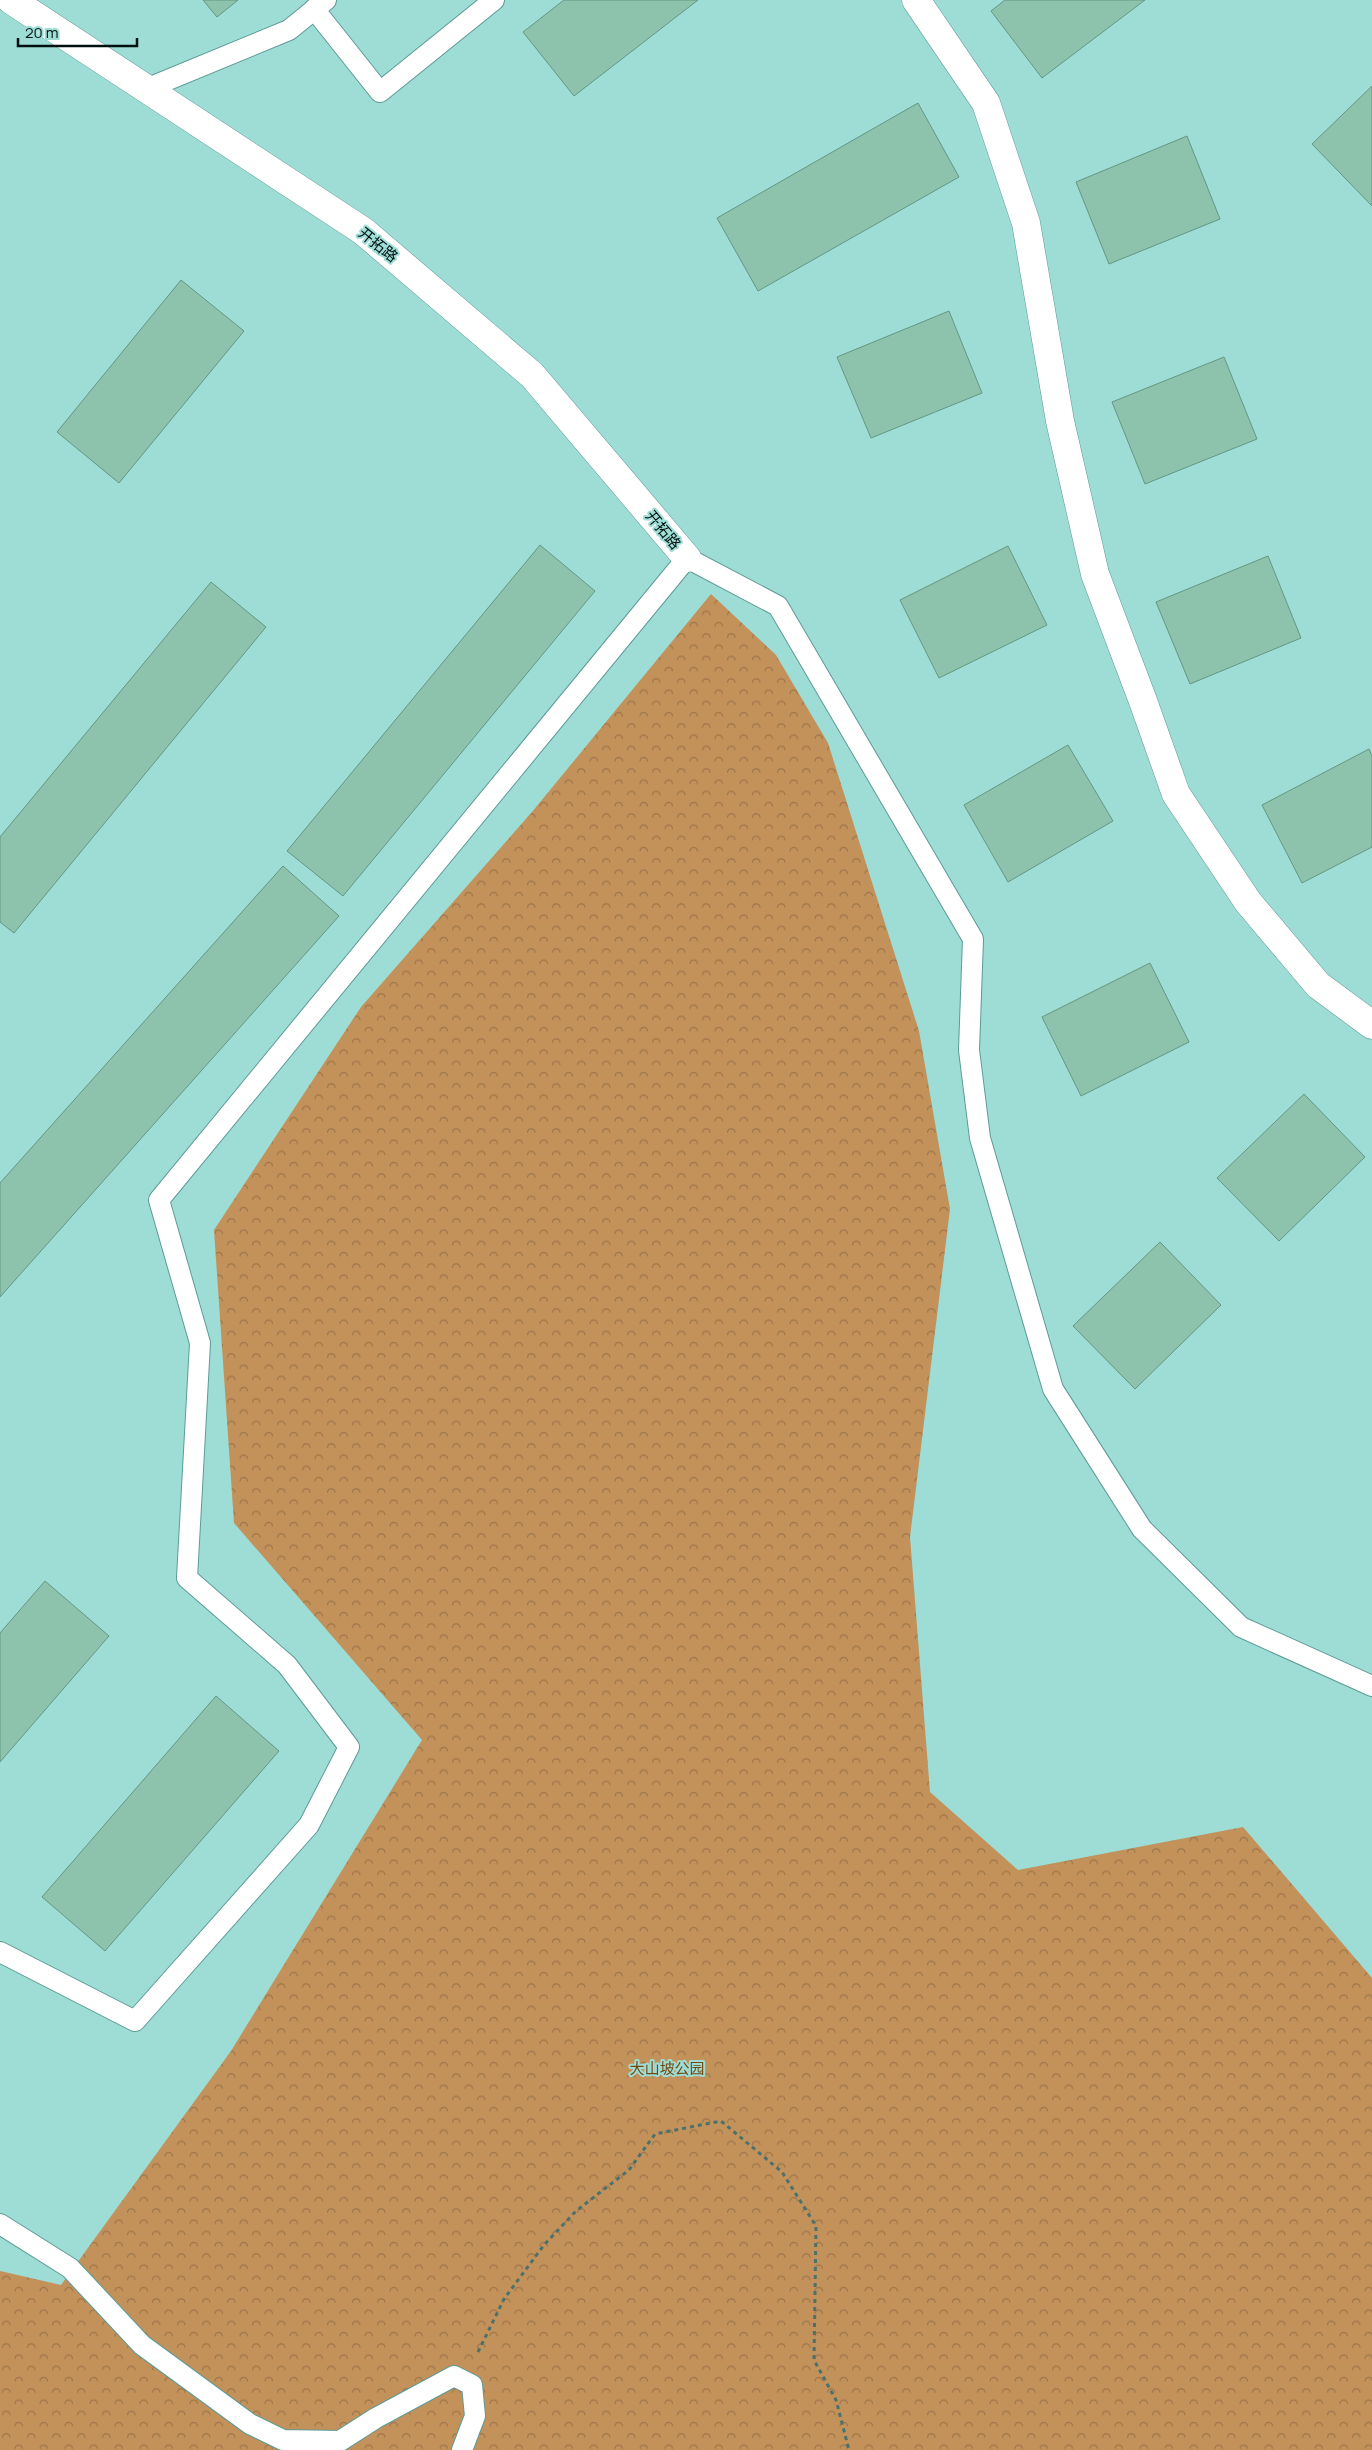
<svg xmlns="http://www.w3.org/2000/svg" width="1372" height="2450" font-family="Manrope,'Noto Sans SC',sans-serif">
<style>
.forest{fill:url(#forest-crowns)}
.building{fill:#8dc3ad;stroke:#639783}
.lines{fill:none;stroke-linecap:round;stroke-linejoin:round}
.service-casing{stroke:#5e9b96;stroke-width:22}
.minor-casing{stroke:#5e9b96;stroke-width:29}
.tertiary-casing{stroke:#5e9b96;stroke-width:29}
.path{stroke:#4b716d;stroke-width:3;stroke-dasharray:4 4;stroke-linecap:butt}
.service{stroke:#fff;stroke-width:20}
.minor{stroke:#fff;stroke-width:28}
.tertiary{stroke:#fff;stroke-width:28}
.labels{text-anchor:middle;stroke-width:4;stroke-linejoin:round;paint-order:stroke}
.street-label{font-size:15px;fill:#00100e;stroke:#9edcd6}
.park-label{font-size:15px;fill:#744912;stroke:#9edcd6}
</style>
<defs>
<pattern id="forest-crowns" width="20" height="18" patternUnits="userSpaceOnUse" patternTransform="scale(1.25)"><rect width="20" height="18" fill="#c3915a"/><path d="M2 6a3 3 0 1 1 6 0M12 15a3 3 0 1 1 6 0" fill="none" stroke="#9c7549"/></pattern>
</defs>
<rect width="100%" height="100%" fill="#9edcd6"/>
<polygon class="forest" points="711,594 776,655 828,743 919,1031 950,1209 910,1537 930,1792 1018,1870 1243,1827 1372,1978 1372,2450 0,2450 0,2271 61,2285 231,2051 422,1740 234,1523 214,1230 361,1007 532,812"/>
<g class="building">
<polygon points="203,0 238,0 217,17"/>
<polygon points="564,0 698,0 574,96 523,32"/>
<polygon points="1005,0 1145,0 1042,78 991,11"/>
<polygon points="1372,86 1372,206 1312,144"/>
<polygon points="918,103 959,177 758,291 717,218"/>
<polygon points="1187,136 1220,219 1109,264 1076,182"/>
<polygon points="181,280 244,331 119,483 57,432"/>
<polygon points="949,311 982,393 871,438 837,357"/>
<polygon points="1224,357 1257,439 1145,484 1112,402"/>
<polygon points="540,545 595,591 343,896 287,851"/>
<polygon points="1008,546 1047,625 939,678 900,600"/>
<polygon points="1268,556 1301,638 1190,684 1156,602"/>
<polygon points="211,582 266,627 14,933 0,922 0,837"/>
<polygon points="1068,745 1113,821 1008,882 964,805"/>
<polygon points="1369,749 1372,756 1372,847 1302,883 1262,805"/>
<polygon points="283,866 339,916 0,1297 0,1183"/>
<polygon points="1150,963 1189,1042 1081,1096 1042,1017"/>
<polygon points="1304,1094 1365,1157 1279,1241 1217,1178"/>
<polygon points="1160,1242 1221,1305 1135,1389 1073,1326"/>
<polygon points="45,1581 109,1636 0,1762 0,1633"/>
<polygon points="216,1696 279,1751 105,1951 42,1897"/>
</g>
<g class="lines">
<g class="service-casing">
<g id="service">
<polyline points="314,9 380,92 494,0"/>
<polyline points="146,89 289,30 326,0"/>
<polyline points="0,1952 135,2021 309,1825 349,1747 287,1665 187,1578 200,1343 159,1200 687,558 778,606 973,939 969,1050 980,1138 1053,1389 1142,1529 1241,1627 1372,1686"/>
<polyline points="0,2224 70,2268 142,2345 250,2424 283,2440 340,2441 376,2418 454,2376 472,2385 475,2416 462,2450"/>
</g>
</g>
<g class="minor-casing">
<polyline id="minor" points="916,0 986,103 1026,223 1060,421 1095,574 1143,701 1176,794 1248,902 1318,985 1372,1025"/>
</g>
<g class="tertiary-casing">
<polyline id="tertiary" points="11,0 363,231 532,375 687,558"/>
</g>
<polyline class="path" points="478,2352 504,2299 544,2245 576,2211 629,2170 655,2134 721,2121 782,2172 816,2226 814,2360 836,2400 849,2450"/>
<use href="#service" class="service"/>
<use href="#minor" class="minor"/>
<use href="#tertiary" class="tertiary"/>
</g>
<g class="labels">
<g class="street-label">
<text transform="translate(378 245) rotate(39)" y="5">开拓路</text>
<text transform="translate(663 530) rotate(50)" y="5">开拓路</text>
</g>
<g class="park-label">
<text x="667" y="2074">大山坡公园</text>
</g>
</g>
<path d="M18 38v8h119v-8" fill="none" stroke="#00100e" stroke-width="2.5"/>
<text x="25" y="38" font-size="15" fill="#00100e" stroke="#9edcd6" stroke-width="4" paint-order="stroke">20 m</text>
</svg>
